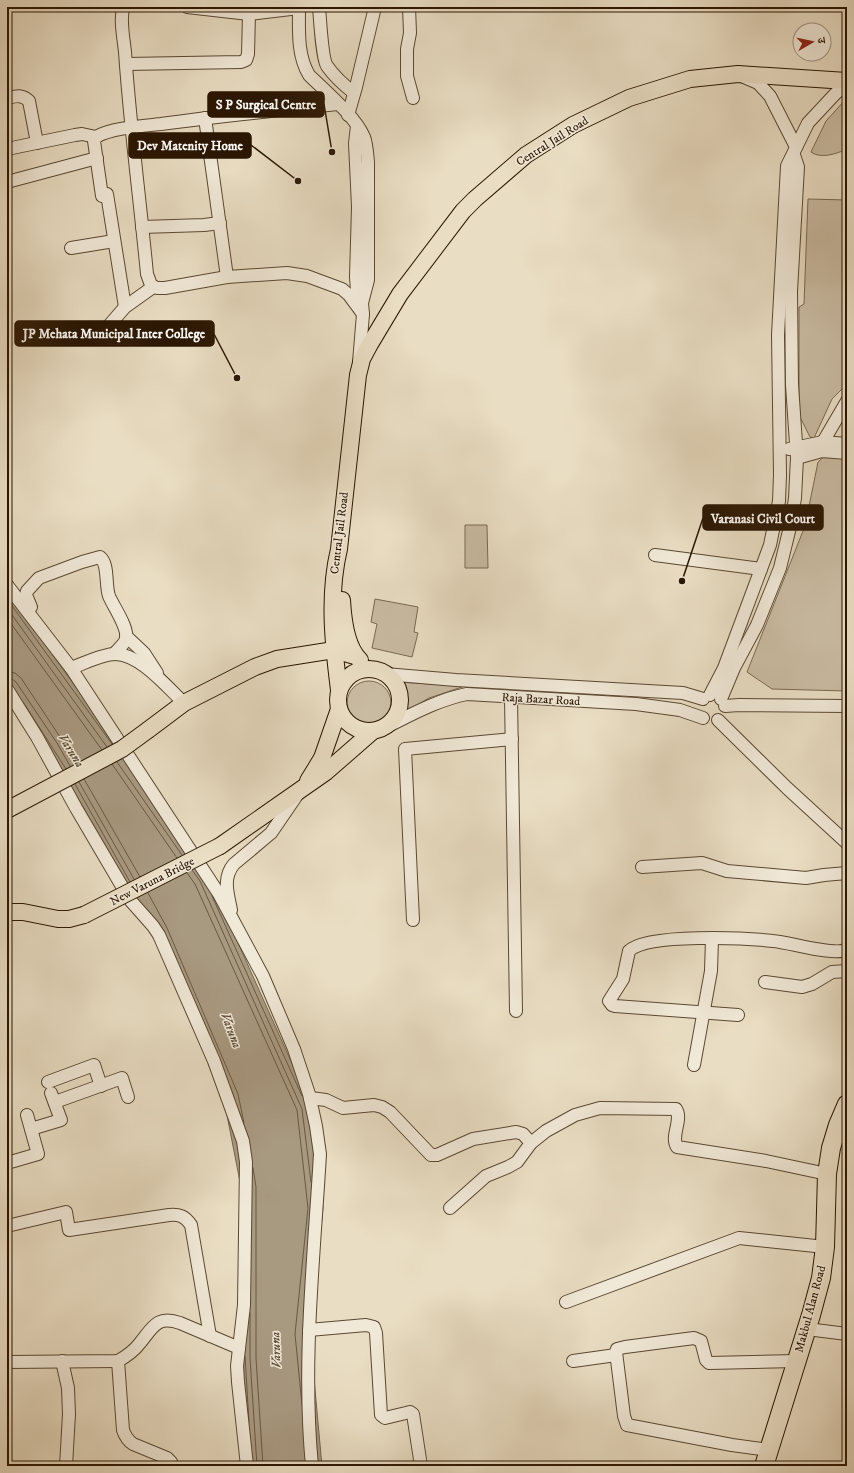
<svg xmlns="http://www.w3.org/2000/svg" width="854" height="1473" font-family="'IM FELL DW Pica','Noto Serif Devanagari',serif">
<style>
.green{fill:#c9bba2;stroke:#7a6852}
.water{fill:#a89981;stroke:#76654e}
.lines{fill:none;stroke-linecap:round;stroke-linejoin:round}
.shore{stroke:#695842;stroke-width:1}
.minor-casing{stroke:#5a4832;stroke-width:14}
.major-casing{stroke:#2a1602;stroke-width:18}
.highway-casing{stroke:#2a1602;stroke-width:20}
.minor{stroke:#f1e9d8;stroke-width:12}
.major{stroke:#e9ddc3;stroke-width:16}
.highway{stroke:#e9ddc3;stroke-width:18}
.major-bridge-casing{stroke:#2a1602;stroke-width:18;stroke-linecap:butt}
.major-bridge{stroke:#e9ddc3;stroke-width:16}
.labels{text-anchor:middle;stroke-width:3;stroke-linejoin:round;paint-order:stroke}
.street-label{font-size:12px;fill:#2a1602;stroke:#f1e9d8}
.water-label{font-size:13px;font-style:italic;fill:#5c4a35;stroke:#f1e9d8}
.leader{fill:none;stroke:#2a1602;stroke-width:1.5}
.callout-dot{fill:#2a1602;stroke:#f1e9d8;stroke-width:1.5}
.callout{fill:#2a1602;stroke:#2a1602;stroke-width:1.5}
.callout-label{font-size:13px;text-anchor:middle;font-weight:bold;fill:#fff}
</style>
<rect width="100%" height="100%" fill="#e9ddc3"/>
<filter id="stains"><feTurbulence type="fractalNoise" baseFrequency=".005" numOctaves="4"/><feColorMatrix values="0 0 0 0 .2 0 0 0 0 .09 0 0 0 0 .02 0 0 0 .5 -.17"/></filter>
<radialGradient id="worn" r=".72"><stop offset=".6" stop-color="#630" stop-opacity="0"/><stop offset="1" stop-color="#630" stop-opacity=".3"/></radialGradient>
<g class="green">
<path d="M847,98v51c-11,5 -26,10 -36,3l15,-31z"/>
<polygon points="808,199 847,200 847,384 832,399 814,438 810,437 799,415 799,307 804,304"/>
<polygon points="826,455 847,457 847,691 772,689 747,672 805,526 818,462"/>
<polygon points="465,525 487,525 488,568 465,568"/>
<polygon points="375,599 418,607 414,632 418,633 412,657 372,648 377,624 371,622"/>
<circle cx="369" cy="703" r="22"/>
<path d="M398,682l67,4 -36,12 -25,15c2,-13 0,-20 -6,-31z"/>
</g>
<polygon class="water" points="7,592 93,711 208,876 311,1106 323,1208 310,1335 322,1466 248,1466 241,1358 241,1187 224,1100 153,934 108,850 49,748 7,684"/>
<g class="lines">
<g class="shore">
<polyline points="7,599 112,744"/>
<polyline points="7,608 107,747"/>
<polyline points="7,618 102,750"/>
<polyline points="7,672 15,673 21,678 62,740 75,764"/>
<polyline points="7,678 12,679 16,682 57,743 70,766"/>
<polyline points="23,702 66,769"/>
<polyline points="117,762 182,855"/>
<polyline points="112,764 177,858"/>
<polyline points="84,779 140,877"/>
<polyline points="79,782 134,879"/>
<polyline points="75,784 130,882"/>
<polyline points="192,870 200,881 302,1109 311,1182"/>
<polyline points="187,873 195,884 297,1110 308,1208 295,1334 302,1405"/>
<polyline points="148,893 167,928 238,1094 244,1123"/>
<polyline points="212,896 302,1096"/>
<polyline points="253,1168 256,1187 256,1358 263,1466"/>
<polyline points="250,1313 250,1358 257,1466"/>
<polyline points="245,1356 249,1422"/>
</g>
<g class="minor-casing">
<g id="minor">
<path d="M124,7c-5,10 0,34 1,45 5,74 15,148 22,222l4,11 6,3h8l62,-11 60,-4 20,3 35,13 7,6 14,19"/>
<polyline points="187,7 249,14 299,8"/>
<path d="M299,7c0,23 -2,48 10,68 16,16 46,41 55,62 3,8 3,17 4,25v118l-6,23 1,11 -4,48"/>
<path d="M319,7c1,11 3,52 8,59 7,10 18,20 27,27"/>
<polyline points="409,7 410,33 407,49 407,76 413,98"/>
<polyline points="126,64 241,62 246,60 248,54 249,14"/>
<polyline points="744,77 758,83 770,96 796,147"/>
<path d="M7,98c9,-2 15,-4 22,3l8,42"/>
<polyline points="348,115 356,87 375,7"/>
<polyline points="205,118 227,277"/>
<polyline points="357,126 355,143 358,207 356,277 357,291 362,303"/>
<polyline points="7,149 75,135 82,134 96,137"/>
<polyline points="7,182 97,158"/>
<polyline points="107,194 125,307"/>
<path d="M102,196l-8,-55 2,-4c15,-9 47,-11 65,-13 59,-8 118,-14 177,-20"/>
<polyline points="142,227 204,225 220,223"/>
<polyline points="71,248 114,241"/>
<polyline points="100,336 125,307 153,287"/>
<polyline points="823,442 847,401"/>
<polyline points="789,449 823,442 847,444"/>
<polyline points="797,458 822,451 847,453"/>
<polyline points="655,555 761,569"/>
<path d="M7,585l64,83 148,226 44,82 31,73 15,45 7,32 4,28c-6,104 -18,208 -8,312"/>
<path d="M28,611l3,-4 -5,-12 1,-4 12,-13 43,-16 18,-5c9,7 5,28 9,39 4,10 20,32 17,43 -2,6 -9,11 -12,15"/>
<polyline points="126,636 144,653 157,673"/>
<path d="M71,668c12,-4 31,-14 44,-14 25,0 52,33 69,49"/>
<polyline points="385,674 456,680 683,693 703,699"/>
<polyline points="7,689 37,737 76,808 130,900 153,926 159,935 214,1061 243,1141 246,1162 244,1305 237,1366 238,1382 247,1466"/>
<polyline points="710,695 724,668 770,545 779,501 780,475 778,335 787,166 808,123 836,93 847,85"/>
<polyline points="511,697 516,1011"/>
<polyline points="721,699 734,668 757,625 780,568 791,523 795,498 797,458 792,385 791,291 798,167 794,155"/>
<polyline points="725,706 739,705 847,706"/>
<polyline points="718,720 787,788 847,843"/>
<path d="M384,728c27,-13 53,-28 83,-34l169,10 44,6 23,8"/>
<polyline points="642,867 702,863 727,871 806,878 824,875 847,873"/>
<path d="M231,910c-3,-16 -9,-32 3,-46l37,-31 26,-38"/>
<polyline points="413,920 405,749 512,739"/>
<polyline points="765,982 802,987 812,984 832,972 847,971"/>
<path d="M738,1015l-123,-9 -3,-1 -3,-4 14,-22 6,-28c18,-18 117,-13 144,-10 16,1 63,16 74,8"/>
<polyline points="694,1065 711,971 712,939"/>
<polyline points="48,1082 94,1065 101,1086"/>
<polyline points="310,1098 326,1100 343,1108 374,1105 382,1107 390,1112 431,1155 437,1155 473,1139 516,1132 523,1134 531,1143"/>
<polyline points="55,1102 122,1078 128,1097"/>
<polyline points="31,1129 61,1120 51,1093"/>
<polyline points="7,1163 38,1154 27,1115"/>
<path d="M450,1208l36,-32 22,-9 9,-5 14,-19 15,-12 29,-16 25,-7 76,1c7,11 -6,27 1,38l89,14 61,13"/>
<path d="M7,1226l59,-14 3,18 100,-15c10,-1 16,1 22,10l19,111"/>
<polyline points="566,1302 739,1238 825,1247"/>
<polyline points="309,1330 366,1325 374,1327 376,1333 381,1415 385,1418 410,1412 413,1414 421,1466"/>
<polyline points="815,1330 847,1334"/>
<polyline points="62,1361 68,1388 69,1414 66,1466"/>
<path d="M118,1361l5,69c2,6 4,10 10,14l34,14 4,4 1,4"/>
<polyline points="573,1361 616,1355"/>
<path d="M7,1362l111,-1c9,-5 16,-10 22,-18 13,-16 17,-28 40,-20l59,25"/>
<polyline points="769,1450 732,1445 627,1425 624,1416 616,1352 617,1349 625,1347 694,1338 701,1341 706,1360 709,1363 796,1361"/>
</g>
</g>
<g class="major-casing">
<g id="major">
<path d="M342,600c1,18 4,47 18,60"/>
<circle cx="369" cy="700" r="31"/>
<path d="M339,690c-6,-47 -11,-95 0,-141l19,-174 4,-16 8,-15 30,-50 63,-83 12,-12 51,-44 47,-30 56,-27 61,-19 48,-5 109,7"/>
<polyline points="148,730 184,703 255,667 277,659 334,650 355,656"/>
<polyline points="308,781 322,758 339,709"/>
<polyline points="220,846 326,772 373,731"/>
<polyline points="7,912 23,912 58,919 69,919 84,915"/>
</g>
</g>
<g class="highway-casing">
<polyline id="highway" points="764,1466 811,1315 821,1278 825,1247 827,1174 831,1148 838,1125 847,1104"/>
</g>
<use href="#minor" class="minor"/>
<use href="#major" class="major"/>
<use href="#highway" class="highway"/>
<g class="major-bridge-casing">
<g id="major-bridge">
<polyline points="7,810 122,749 148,730"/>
<polyline points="84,915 220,846"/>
</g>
</g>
<use href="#major-bridge" class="major-bridge"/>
</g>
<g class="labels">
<g class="street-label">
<text transform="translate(552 141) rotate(-32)" y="4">Central Jail Road</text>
<text transform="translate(339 533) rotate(-83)" y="4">Central Jail Road</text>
<text transform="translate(541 699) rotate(3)" y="4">Raja Bazar Road</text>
<text transform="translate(152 881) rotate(-27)" y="4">New Varuna Bridge</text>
<text transform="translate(810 1309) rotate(-75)" y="4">Makbul Alan Road</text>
</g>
<g class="water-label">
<text transform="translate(72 750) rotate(58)" y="5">Varuna</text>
<text transform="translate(232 1030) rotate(69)" y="5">Varuna</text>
<text transform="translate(275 1350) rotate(-92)" y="5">Varuna</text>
</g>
</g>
<path class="leader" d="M332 152L324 104M298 181L251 145M237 378L214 334M682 581L703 518"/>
<g class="callout-dot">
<circle cx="332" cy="152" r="4"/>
<circle cx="298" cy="181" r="4"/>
<circle cx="237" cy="378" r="4"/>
<circle cx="682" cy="581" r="4"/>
</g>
<g class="callout">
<rect x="208" y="92" width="116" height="25" rx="4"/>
<rect x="129" y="133" width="122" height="25" rx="4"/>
<rect x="15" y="321" width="199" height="25" rx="4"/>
<rect x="703" y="505" width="120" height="25" rx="4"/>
</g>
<g class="callout-label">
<text x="266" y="109">S P Surgical Centre</text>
<text x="190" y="150">Dev Matenity Home</text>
<text x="114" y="338">JP Mehata Municipal Inter College</text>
<text x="763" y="523">Varanasi Civil Court</text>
</g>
<rect width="854" height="1473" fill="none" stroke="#e9ddc3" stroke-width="24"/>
<rect x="8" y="8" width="838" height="1457" fill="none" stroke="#2a1602" stroke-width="2"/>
<rect x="12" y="12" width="830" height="1449" fill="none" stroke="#2a1602"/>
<g transform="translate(812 42) rotate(81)"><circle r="19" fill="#f1e9d8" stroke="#a19582"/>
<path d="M0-3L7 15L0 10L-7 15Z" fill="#8f2418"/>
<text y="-6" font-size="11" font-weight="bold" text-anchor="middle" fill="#2a1602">उ</text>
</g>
<rect width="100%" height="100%" filter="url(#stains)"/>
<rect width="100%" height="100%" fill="url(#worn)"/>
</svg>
